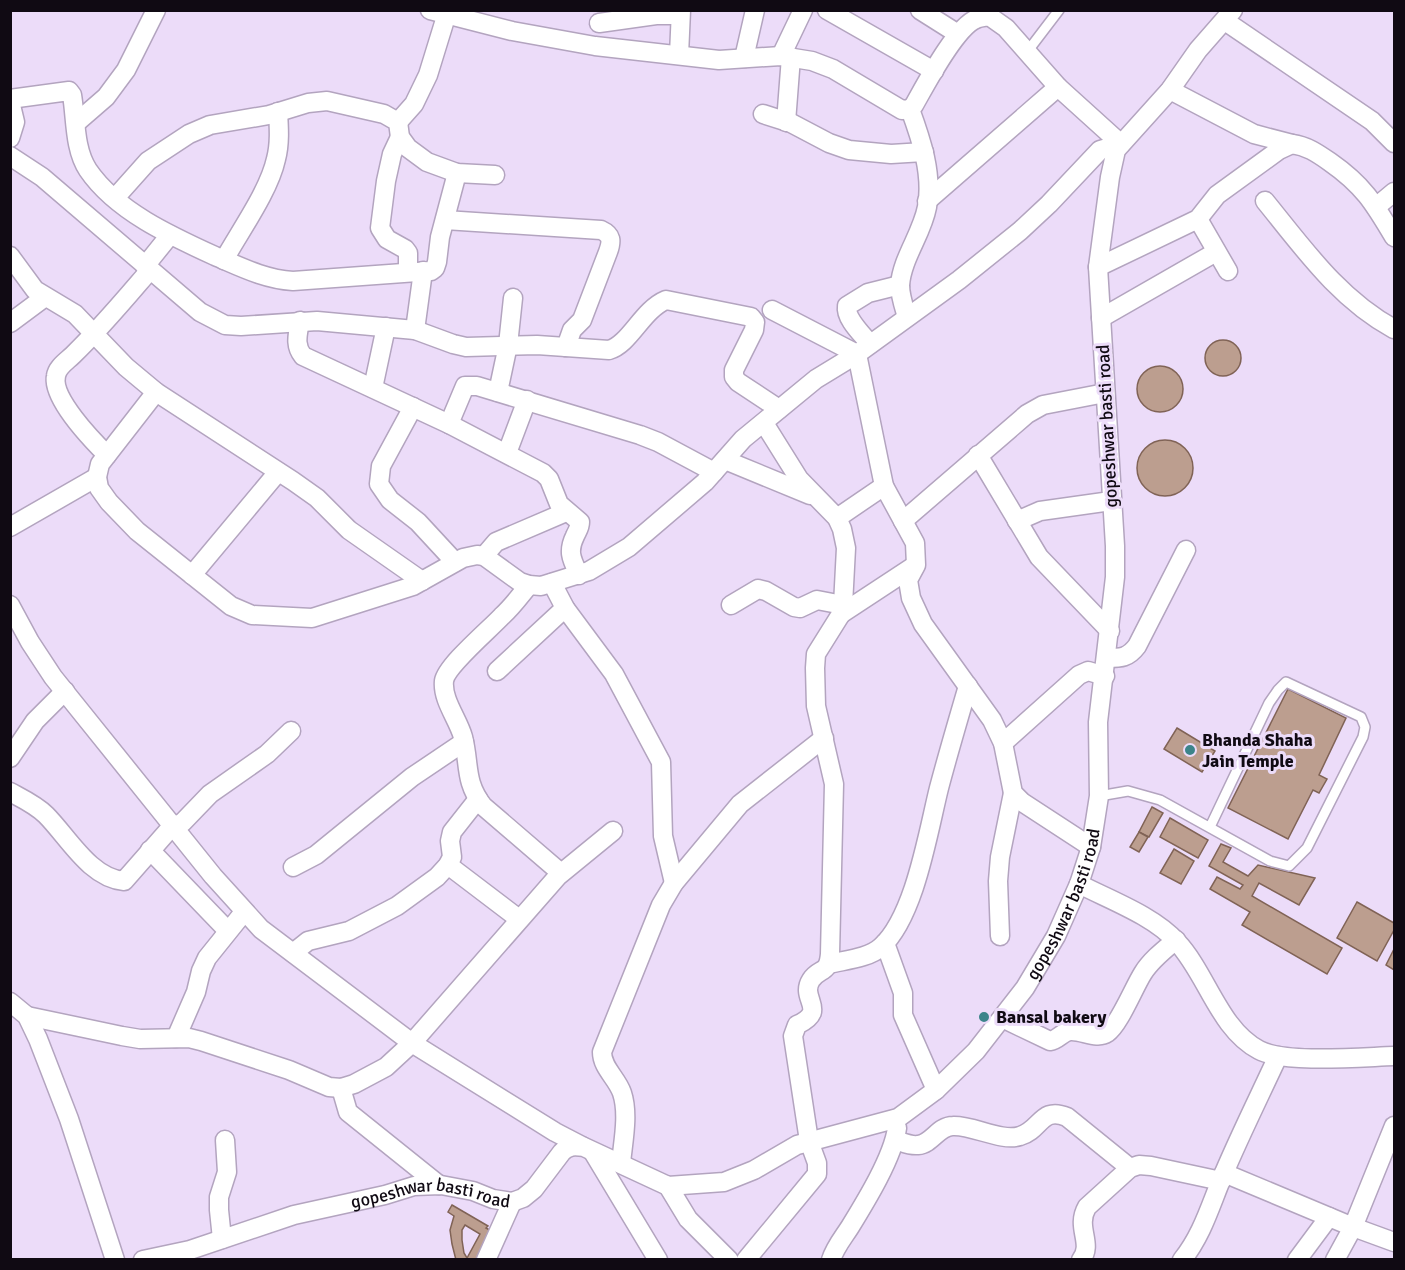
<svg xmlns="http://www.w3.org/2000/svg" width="1405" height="1270" font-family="Signika,sans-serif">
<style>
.building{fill:#bc9e8f;stroke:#806356;stroke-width:1.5;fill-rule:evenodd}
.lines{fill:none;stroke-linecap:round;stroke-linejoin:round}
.lane-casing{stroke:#b3a4bf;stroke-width:12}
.street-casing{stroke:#b3a4bf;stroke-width:21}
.lane{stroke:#fff;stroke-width:9}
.street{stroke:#fff;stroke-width:18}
.poi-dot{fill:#3c848a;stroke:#ecdcf9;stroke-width:2}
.labels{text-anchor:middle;stroke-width:6;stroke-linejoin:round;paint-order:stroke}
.street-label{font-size:18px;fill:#100a13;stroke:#ecdcf9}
.poi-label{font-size:18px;font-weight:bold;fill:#100a13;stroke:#ecdcf9;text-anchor:start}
</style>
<rect width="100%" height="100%" fill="#ecdcf9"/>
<g class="building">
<circle cx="1223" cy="358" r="18"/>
<circle cx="1160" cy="389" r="23"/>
<circle cx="1165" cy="468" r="28"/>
<polygon points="1288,689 1346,718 1319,775 1327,779 1319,793 1313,790 1288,839 1228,808"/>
<polygon points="1177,728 1215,751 1202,772 1164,749"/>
<polygon points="1152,807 1163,813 1149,837 1139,832"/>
<polygon points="1170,818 1208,840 1198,858 1160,837"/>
<polygon points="1139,832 1148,837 1139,852 1130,847"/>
<polygon points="1221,844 1231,848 1223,862 1248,876 1258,865 1315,878 1299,905 1259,883 1252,896 1342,948 1327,974 1242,925 1250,912 1210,889 1217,877 1240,889 1243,885 1209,866"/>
<polygon points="1174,849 1194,861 1181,884 1160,873"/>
<polygon points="1357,902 1394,923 1394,930 1377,961 1337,938"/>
<polygon points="1394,949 1394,970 1386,965"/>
<path d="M452,1205l36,21 -2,2 9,5 -15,27h-24l-4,-16 -2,-14 4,-14 -6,-4zM465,1225l15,9 -13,24 -3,-5 -2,-13v-10z"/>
</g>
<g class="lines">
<g class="lane-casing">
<g id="lane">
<polyline points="1027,52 1059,10"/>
<polyline points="1099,796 1128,791 1160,800 1270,861 1289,866 1307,848 1363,737 1365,727 1361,717 1286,682 1278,690 1269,703 1210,827"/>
</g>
</g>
<g class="street-casing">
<g id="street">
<path d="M430,10l82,21 83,15 124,14 62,-4 31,5 21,8 69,41 8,-1 4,-4c12,-21 41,-77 62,-86 4,-2 9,-2 13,-3l17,12 52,59 63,57"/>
<polyline points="827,10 934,71"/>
<polyline points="920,10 958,34"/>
<polyline points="1225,21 1372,121 1394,143"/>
<polyline points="599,23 656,15 680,15"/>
<polyline points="679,55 681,10"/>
<polyline points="781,56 803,10"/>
<polyline points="744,58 755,10"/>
<polyline points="1170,90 1254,134 1292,144"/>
<path d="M10,99l59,-8 3,4c4,23 2,54 16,75 28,41 83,66 127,86 26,11 49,23 78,25l138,-10 4,-3 2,-6 3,-25 17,-64"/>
<polyline points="10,101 15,122 10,138"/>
<polyline points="763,114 791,123 829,143 849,150 891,154 924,152"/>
<polyline points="398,122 414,104 428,75 448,10"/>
<polyline points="786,122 791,57"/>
<polyline points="76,123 106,97 126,70 156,10"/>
<polyline points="400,137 392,154 386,181 380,228 387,239 405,249 408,253 408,272"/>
<path d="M10,156l32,21 158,135 25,13 16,1 76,-5 98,9 38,14 13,3 71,-2 72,5c21,-6 33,-40 57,-50l85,17 4,5 -1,8 -20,40v7l4,5 41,27"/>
<polyline points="115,198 148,161 189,134 210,125 269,115 308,103 327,101 384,114 398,122 400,137 408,148 427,162 457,173 495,175"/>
<polyline points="927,201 1058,87"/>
<path d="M1265,201c39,48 74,98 129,128"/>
<polyline points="1376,207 1394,192"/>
<polyline points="1198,219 1228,271"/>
<path d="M445,220l156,10c11,5 11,11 7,22l-26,68 -10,10 -6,17"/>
<polyline points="10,256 35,290 75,314 126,367 156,392 293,481 317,498 349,530 422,581"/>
<path d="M224,260c16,-29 45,-69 52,-101 4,-15 3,-31 2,-47"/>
<polyline points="145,266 170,235"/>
<path d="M1098,267l100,-48 19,-24 62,-45 13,-6c15,2 25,9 38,18 33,23 44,41 64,75"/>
<polyline points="772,310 857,354 884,486 915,543 916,565 908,580 911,598 923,624 992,720 1003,743 1013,793 1022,802 1091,847"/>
<path d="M907,317c-3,-10 -7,-21 -7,-32 2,-27 22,-51 27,-78 6,-33 -6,-68 -17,-98"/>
<polyline points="1101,318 1211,255"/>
<path d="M300,321c-2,13 -6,24 3,35l146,68 94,49 6,6 10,25 21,18c0,6 -3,9 -5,14 -8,16 -3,24 4,39"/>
<polyline points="10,323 45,297"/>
<polyline points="415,330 423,271"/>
<path d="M870,344c-7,-9 -25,-25 -23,-38l21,-13 32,-8"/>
<polyline points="373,388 386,327"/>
<polyline points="156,392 100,464 97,477 99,488 109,502 137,531 231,606 252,615 312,618 413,586 463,558 477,555 484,556 520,582 529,585 541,586 589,571 629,547 705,482 743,439 816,379 857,354 959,280 1020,231 1049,204 1100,150 1110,147 1116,150"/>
<polyline points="498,392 508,345 513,298"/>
<polyline points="413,407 381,466 379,484 390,500 418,522 455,562"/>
<polyline points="449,424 465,386 477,386 640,435 658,442 714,472"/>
<polyline points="507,453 527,400"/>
<path d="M107,455c-15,-15 -56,-57 -51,-79 1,-9 11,-15 17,-21 28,-27 52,-56 77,-85"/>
<polyline points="978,455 1039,557 1110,631"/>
<polyline points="725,460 810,495"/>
<polyline points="837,518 884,486"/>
<polyline points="903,521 1027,414 1043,405 1105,393"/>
<polyline points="1017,521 1040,511 1111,501"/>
<polyline points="10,527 97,477"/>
<polyline points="484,556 496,542 566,512"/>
<polyline points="192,575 278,472"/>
<polyline points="552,583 565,608 614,674 661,762 663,836 674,883"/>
<path d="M529,585c-9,11 -17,22 -27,31 -12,13 -56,50 -58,65 -2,19 14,38 19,56 7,28 1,44 20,69l78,67"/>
<polyline points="10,605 30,642 53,677 213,876 261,929 412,1043 555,1132 582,1146"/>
<polyline points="731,605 758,589 766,591 794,607 800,608 817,600 843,605"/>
<polyline points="841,614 914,566"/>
<path d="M1107,658c14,0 21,0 30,-12l49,-96"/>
<polyline points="497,671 565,608"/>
<polyline points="1003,743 1079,675 1088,671 1105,676"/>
<polyline points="10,758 35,721 65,691"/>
<path d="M10,792c13,7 26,13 36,23 22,22 44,63 78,66l43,-49 16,-10 27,-28 57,-40 24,-23"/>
<polyline points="150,850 228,931"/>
<polyline points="448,865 519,919"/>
<polyline points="293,867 316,855 412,777 464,742"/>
<path d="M1079,884c31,16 75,32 98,58 30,32 42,87 82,108 27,14 103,7 135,6"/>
<polyline points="1000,936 998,881 1000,857 1013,793"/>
<polyline points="885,943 903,993 903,1015 936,1090"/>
<polyline points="293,953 308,941 349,931 397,906 437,877 448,865 452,857 450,841 452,832 478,799"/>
<path d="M829,964c16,-4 40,-6 52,-17 34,-31 47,-115 58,-159 9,-34 19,-68 29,-102"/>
<polyline points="10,1002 27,1016 38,1039 69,1119 115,1260"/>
<polyline points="27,1016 122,1036 140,1039 189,1038 201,1041 289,1070 329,1087 341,1088 354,1084 386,1067 412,1043 558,876 613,831"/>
<path d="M1002,1018l48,23c8,-1 12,-9 20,-10 12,-1 27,9 37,2 12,-8 27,-46 36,-60 8,-13 21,-23 33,-33"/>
<polyline points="176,1038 196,992 201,971 207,958 244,912"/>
<polyline points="341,1088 348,1112 439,1185"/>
<path d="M895,1140c7,2 15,6 23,5 14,-1 20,-19 35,-19 20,-1 48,16 67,10 21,-6 21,-30 47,-19l63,51"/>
<polyline points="593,1152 658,1260"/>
<path d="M621,1163c2,-21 8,-49 1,-70 -5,-15 -20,-25 -20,-41l59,-147 13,-22 66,-79 84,-66"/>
<polyline points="1224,1173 1353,1227 1394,1242"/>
<polyline points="668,1186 688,1219 729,1260"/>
<polyline points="222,1239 219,1210 219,1197 227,1172 225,1140"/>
<path id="s1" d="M143,1260l47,-10 104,-35 91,-20 29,-9 27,-1 32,6 20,8 19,3 11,-4 11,-9 28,-37c7,-7 13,-6 22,-5l84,39 56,-4 30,-12 43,-25 101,-27 38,-28 40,-39 49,-63 31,-52 23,-52 12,-37 8,-51 -1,-74 17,-145v-31l-17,-279 12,-90 6,-27 54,-60 28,-40 35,-40"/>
<polyline points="486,1260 512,1202"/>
<path d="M746,1260l71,-86v-11l-8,-22 -16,-105 4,-11c32,-15 2,-26 14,-45 9,-13 17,-5 19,-26l4,-170 -18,-78 -1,-38 1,-14 25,-40 2,-9 3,-57 -4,-19 -5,-11 -38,-39 -35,-56"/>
<path d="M831,1260c4,-13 12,-22 19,-33 16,-26 43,-70 47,-99"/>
<path d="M1081,1260c13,-17 -6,-32 6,-53l43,-39 9,-3 12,1 70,15"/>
<path d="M1182,1260c21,-26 29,-57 42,-87 17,-40 36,-78 54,-117"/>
<polyline points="1297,1260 1329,1217"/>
<polyline points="1335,1260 1353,1227 1394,1126"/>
</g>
</g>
<use href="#lane" class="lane"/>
<use href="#street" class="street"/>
</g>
<g class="poi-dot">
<circle cx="1190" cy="750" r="6"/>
<circle cx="984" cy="1017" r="6"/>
</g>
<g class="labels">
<g class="street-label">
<text transform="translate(1107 426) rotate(-93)" y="6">gopeshwar basti road</text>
<text dy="6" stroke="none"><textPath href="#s1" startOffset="1089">gopeshwar basti road</textPath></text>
<text dy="6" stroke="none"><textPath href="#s1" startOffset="298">gopeshwar basti road</textPath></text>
</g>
<g class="poi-label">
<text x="1202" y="746">Bhanda Shaha<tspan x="1202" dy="21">Jain Temple</tspan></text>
<text x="996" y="1023">Bansal bakery</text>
</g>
</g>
<rect width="1405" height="1270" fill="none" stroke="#100a13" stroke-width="24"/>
</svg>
